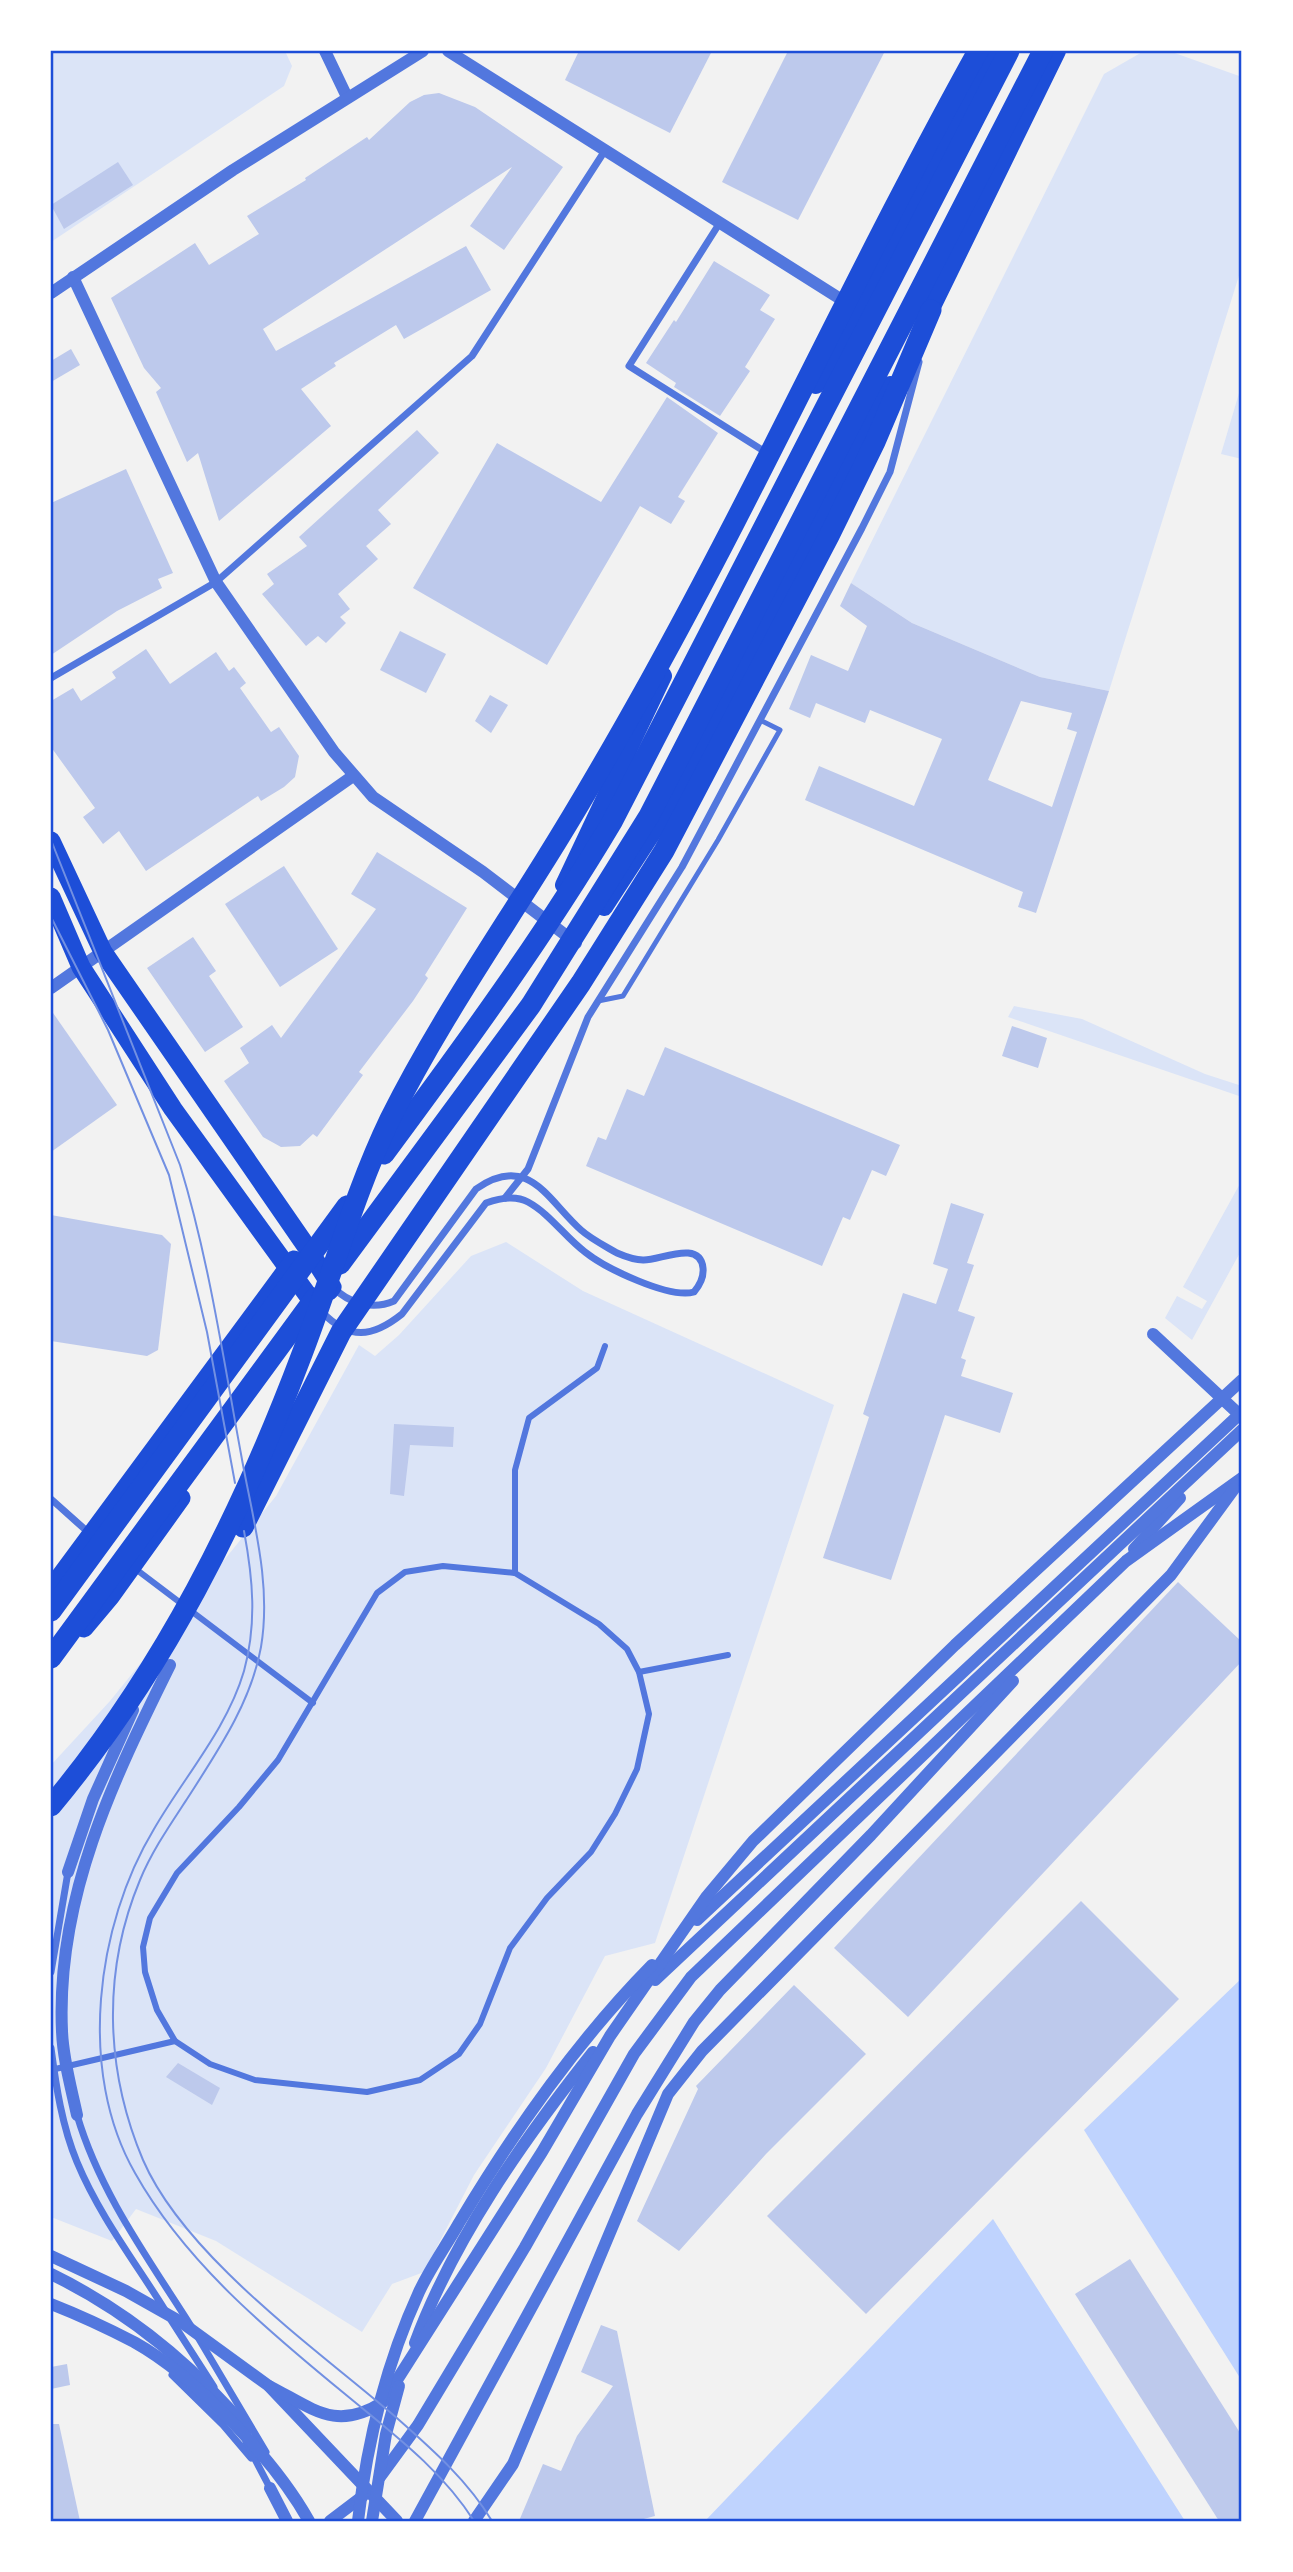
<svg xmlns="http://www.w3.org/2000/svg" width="1293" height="2572" font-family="Poppins,sans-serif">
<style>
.green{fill:#dbe4f7}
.water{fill:#bfd3fe}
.building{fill:#bdc9ec;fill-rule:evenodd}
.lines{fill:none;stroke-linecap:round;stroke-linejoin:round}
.service{stroke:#5277de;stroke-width:5}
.pedestrian{stroke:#5277de;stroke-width:6}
.minor{stroke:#5277de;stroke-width:7}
.tertiary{stroke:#5277de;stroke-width:12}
.primary{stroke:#1d4ed8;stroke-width:18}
.trunk{stroke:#1d4ed8;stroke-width:19}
.motorway{stroke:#1d4ed8;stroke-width:21}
.tram{stroke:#7290e2;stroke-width:2}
.neatline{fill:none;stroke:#1d4ed8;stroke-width:2.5}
</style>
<rect width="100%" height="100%" fill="#f2f2f2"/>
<g class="green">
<polygon points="51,51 285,51 292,66 284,86 51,242"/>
<polygon points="1144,51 1169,51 1242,77 1242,266 1109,691 1040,677 912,623 851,583 1104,74"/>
<polygon points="1242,383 1242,459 1221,454"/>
<polygon points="1014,1006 1082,1019 1205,1074 1242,1086 1242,1097 1008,1017"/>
<polygon points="1242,1180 1242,1249 1192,1340 1165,1318 1177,1296 1202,1309 1207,1301 1183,1287"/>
<polygon points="506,1242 583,1291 834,1405 655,1943 605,1956 546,2068 474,2175 424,2272 392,2284 362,2332 216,2241 136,2209 112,2241 51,2217 51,1765 110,1701 276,1496 359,1345 375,1356 399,1335 471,1256"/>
</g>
<g class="water">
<polygon points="1242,1978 1242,2381 1084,2130"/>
<polygon points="993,2219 1185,2521 704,2521 705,2521"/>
</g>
<g class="building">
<polygon points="579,51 712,51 670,133 565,80"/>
<polygon points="788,51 885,51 798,220 722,182"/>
<polygon points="439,93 475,107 563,167 504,250 470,226 512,167 263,329 276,351 466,246 491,290 404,339 396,325 334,363 336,366 301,389 331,426 219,521 198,453 187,462 156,392 161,388 144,368 111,298 195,243 209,265 259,234 247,216 306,180 305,178 367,137 369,140 410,102 424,95"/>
<polygon points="118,162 133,185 64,229 51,205"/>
<polygon points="714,261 770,295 760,310 775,319 745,367 750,371 720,416 674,387 676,383 646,363 674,320 676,322"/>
<polygon points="71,349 80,365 51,382 51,361"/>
<polygon points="667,397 718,433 678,497 685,501 671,524 640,506 547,665 413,588 497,443 601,502"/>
<polygon points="417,430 439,453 378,510 391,524 366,546 378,559 338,594 350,609 340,617 346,623 326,643 318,636 306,646 262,594 274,584 267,574 307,546 299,537"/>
<polygon points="126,469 173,573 158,579 162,588 117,611 51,655 51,503"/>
<path d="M851,583l61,40 128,54 69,14 -73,222 -18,-6 5,-15 -218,-92 14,-34 95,40 28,-67 -72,-29 -5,13 -49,-20 -6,15 -21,-9 22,-54 37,16 19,-45 -27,-20zM1021,701l51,12 -5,16 10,3 -25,75 -64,-27z"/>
<polygon points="400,631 446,654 426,693 380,670"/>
<polygon points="146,649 170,684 216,652 229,671 234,667 246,683 240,688 271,732 279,727 299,756 295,777 284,787 261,801 258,796 146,871 119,831 103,844 83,817 95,808 51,747 51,701 73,688 81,701 116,678 112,672"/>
<polygon points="490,695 508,705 491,733 475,721"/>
<polygon points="377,852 467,908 425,975 428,978 413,1001 359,1072 363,1075 317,1137 313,1134 300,1146 281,1147 263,1137 224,1081 249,1063 240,1048 272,1025 281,1038 376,909 351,894"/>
<polygon points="284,866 338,949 280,987 225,904"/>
<polygon points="193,937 216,971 209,976 243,1027 205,1052 147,968"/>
<polygon points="51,1010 117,1105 51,1152"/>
<polygon points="1012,1026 1047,1038 1038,1068 1002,1056"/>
<polygon points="665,1047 900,1145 886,1176 872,1170 850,1220 843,1217 822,1266 586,1166 598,1137 606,1140 627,1089 644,1096"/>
<polygon points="951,1203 984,1214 967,1263 974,1265 958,1311 975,1317 961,1358 966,1360 961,1376 1013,1393 1000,1433 945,1415 891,1580 823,1558 869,1417 863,1414 903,1293 936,1304 948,1269 933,1264"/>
<polygon points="51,1215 162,1235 171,1244 158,1350 147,1356 51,1341"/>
<polygon points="394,1424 454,1427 453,1447 410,1445 404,1496 390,1494"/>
<polygon points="1178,1582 1242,1642 1242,1661 908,2017 834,1948"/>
<polygon points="1081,1901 1179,1999 866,2314 767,2216"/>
<polygon points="794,1985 866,2054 766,2154 679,2251 637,2221 698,2089 696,2086"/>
<polygon points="178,2063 220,2088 212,2105 166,2077"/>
<polygon points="1130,2259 1242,2436 1242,2521 1219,2521 1075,2294"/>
<polygon points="601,2325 617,2331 655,2516 636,2521 519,2521 543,2464 561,2471 577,2436 613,2386 581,2372"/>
<polygon points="67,2364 70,2385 51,2389 51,2367"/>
<polygon points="51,2424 59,2424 80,2521 51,2521"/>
</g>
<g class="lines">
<polyline class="service" points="598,1001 623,996 718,840 780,730 760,720"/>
<g class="pedestrian">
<polygon points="443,1566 515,1573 599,1624 627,1649 639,1672 649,1714 637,1769 615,1814 591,1852 547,1898 510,1948 480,2024 459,2054 420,2080 367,2092 255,2080 210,2064 175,2041 157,2010 145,1972 143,1947 150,1918 177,1873 239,1807 278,1760 377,1593 405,1572"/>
<polyline points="133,1567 313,1703"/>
<polyline points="515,1573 515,1470 529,1418 597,1368 605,1346"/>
<polyline points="639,1672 728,1655"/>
<polyline points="51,2070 175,2041"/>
</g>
<g class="minor">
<polyline points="719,224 629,366 767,453"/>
<polyline points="51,678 216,582 472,356 604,152"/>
<polyline points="505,1198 528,1169 588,1017 682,867 862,528 890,472 919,362"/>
<path d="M322,1312c27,28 50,26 80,2l84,-111c14,-5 29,-8 42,-1 22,12 37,35 57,50 20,16 84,47 109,40 6,-7 10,-14 9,-24 -3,-29 -44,-7 -60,-8 -8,0 -19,-4 -26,-7 -12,-7 -26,-14 -36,-23 -33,-29 -52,-78 -105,-41l-82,112c-21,9 -45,3 -61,-14"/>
<polyline points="51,1499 89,1533"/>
<polyline points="51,1972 68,1872"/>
<path d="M51,2048c5,38 11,78 26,114 22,53 58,100 88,148"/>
<path d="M77,2115c23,78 71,143 114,211"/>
<polyline points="171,2320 214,2387"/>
<polyline points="199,2339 266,2452"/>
<polyline points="172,2375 223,2425 251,2458"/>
<polyline points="246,2442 270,2488"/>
</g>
<g class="tertiary">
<polyline points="325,51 347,97"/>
<polyline points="448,51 850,305"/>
<polyline points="73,277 216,582 334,752 373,797 483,872 576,943"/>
<polyline points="51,293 233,170 423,51"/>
<polyline points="51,988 353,776"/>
<polyline points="1153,1334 1242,1417"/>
<polyline points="1134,1549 1180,1498"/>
<polyline points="68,1872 93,1799 133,1710"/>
<polyline points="697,1920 1242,1412"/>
<polyline points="655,1980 1242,1430"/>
<path d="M77,2115c-6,-28 -14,-56 -15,-84 -6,-133 51,-251 108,-366"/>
<polyline points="51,2256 126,2291 181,2322 269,2386 397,2521"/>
<path d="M51,2274c76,37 141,90 196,155"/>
<path d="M51,2304c28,11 56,24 83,38 61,34 141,118 175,179"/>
<path d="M415,2343c39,-105 109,-204 178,-291"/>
<path d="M269,2386c45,23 67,46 114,16l159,-250 68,-116 97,-140 46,-55 202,-196 287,-265"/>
<polyline points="380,2477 418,2425 525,2247 634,2054 691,1977 1126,1561 1242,1478"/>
<polyline points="270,2488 287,2521"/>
<polyline points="330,2521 363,2496"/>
<path d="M358,2521c9,-79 28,-157 61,-229 11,-24 27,-46 40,-69 55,-92 118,-182 193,-258"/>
<polyline points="372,2521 386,2434 399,2386"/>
<polyline points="415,2521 637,2114 694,2022 720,1990 871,1835 1013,1681"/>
<polyline points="474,2521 513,2464 668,2094 702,2051 1171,1575 1234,1489"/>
</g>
<g class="primary">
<polyline points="925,321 1057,51"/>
<polyline points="816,385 996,51"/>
<polyline points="564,885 663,676"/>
<polyline points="604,907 673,801 890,385"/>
</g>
<g class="trunk">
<polyline points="51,841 103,952 306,1246 332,1287 329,1291"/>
<polyline points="51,897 81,967 173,1109 317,1308"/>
<polyline points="51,1589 294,1260"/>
<polyline points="84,1628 110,1597 181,1498"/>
</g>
<g class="motorway">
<path d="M384,1154c80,-108 159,-216 228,-332l397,-771"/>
<polyline points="340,1264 531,1005 649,816 1043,51"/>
<polyline points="243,1527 341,1332 581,983 664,851 829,536 875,442 931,310"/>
<polyline points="51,1611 347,1206"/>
<polyline points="51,1658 315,1298"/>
<path d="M51,1806c112,-134 190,-290 251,-452 30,-78 52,-160 88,-235 45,-90 101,-172 154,-257 37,-59 72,-120 106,-181 115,-207 213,-423 328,-630"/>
</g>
<g class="tram">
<path d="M51,840l129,325c29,95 43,192 61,289 11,63 31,128 20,193 -10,56 -44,105 -74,152 -17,26 -35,52 -47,81 -38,91 -35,190 3,280 42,97 175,190 255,259 35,31 70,62 94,102"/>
<polyline points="51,917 108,1030 169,1175 207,1332 235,1483"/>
<path d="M244,1531c9,48 13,92 0,140 -17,58 -60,106 -90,158 -58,96 -77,243 -19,344 50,89 132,157 210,221 47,39 96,75 129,127"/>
</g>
</g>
<rect width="1293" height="2572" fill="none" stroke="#ffffff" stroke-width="105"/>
<rect x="52" y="52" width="1188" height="2468" class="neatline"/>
</svg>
